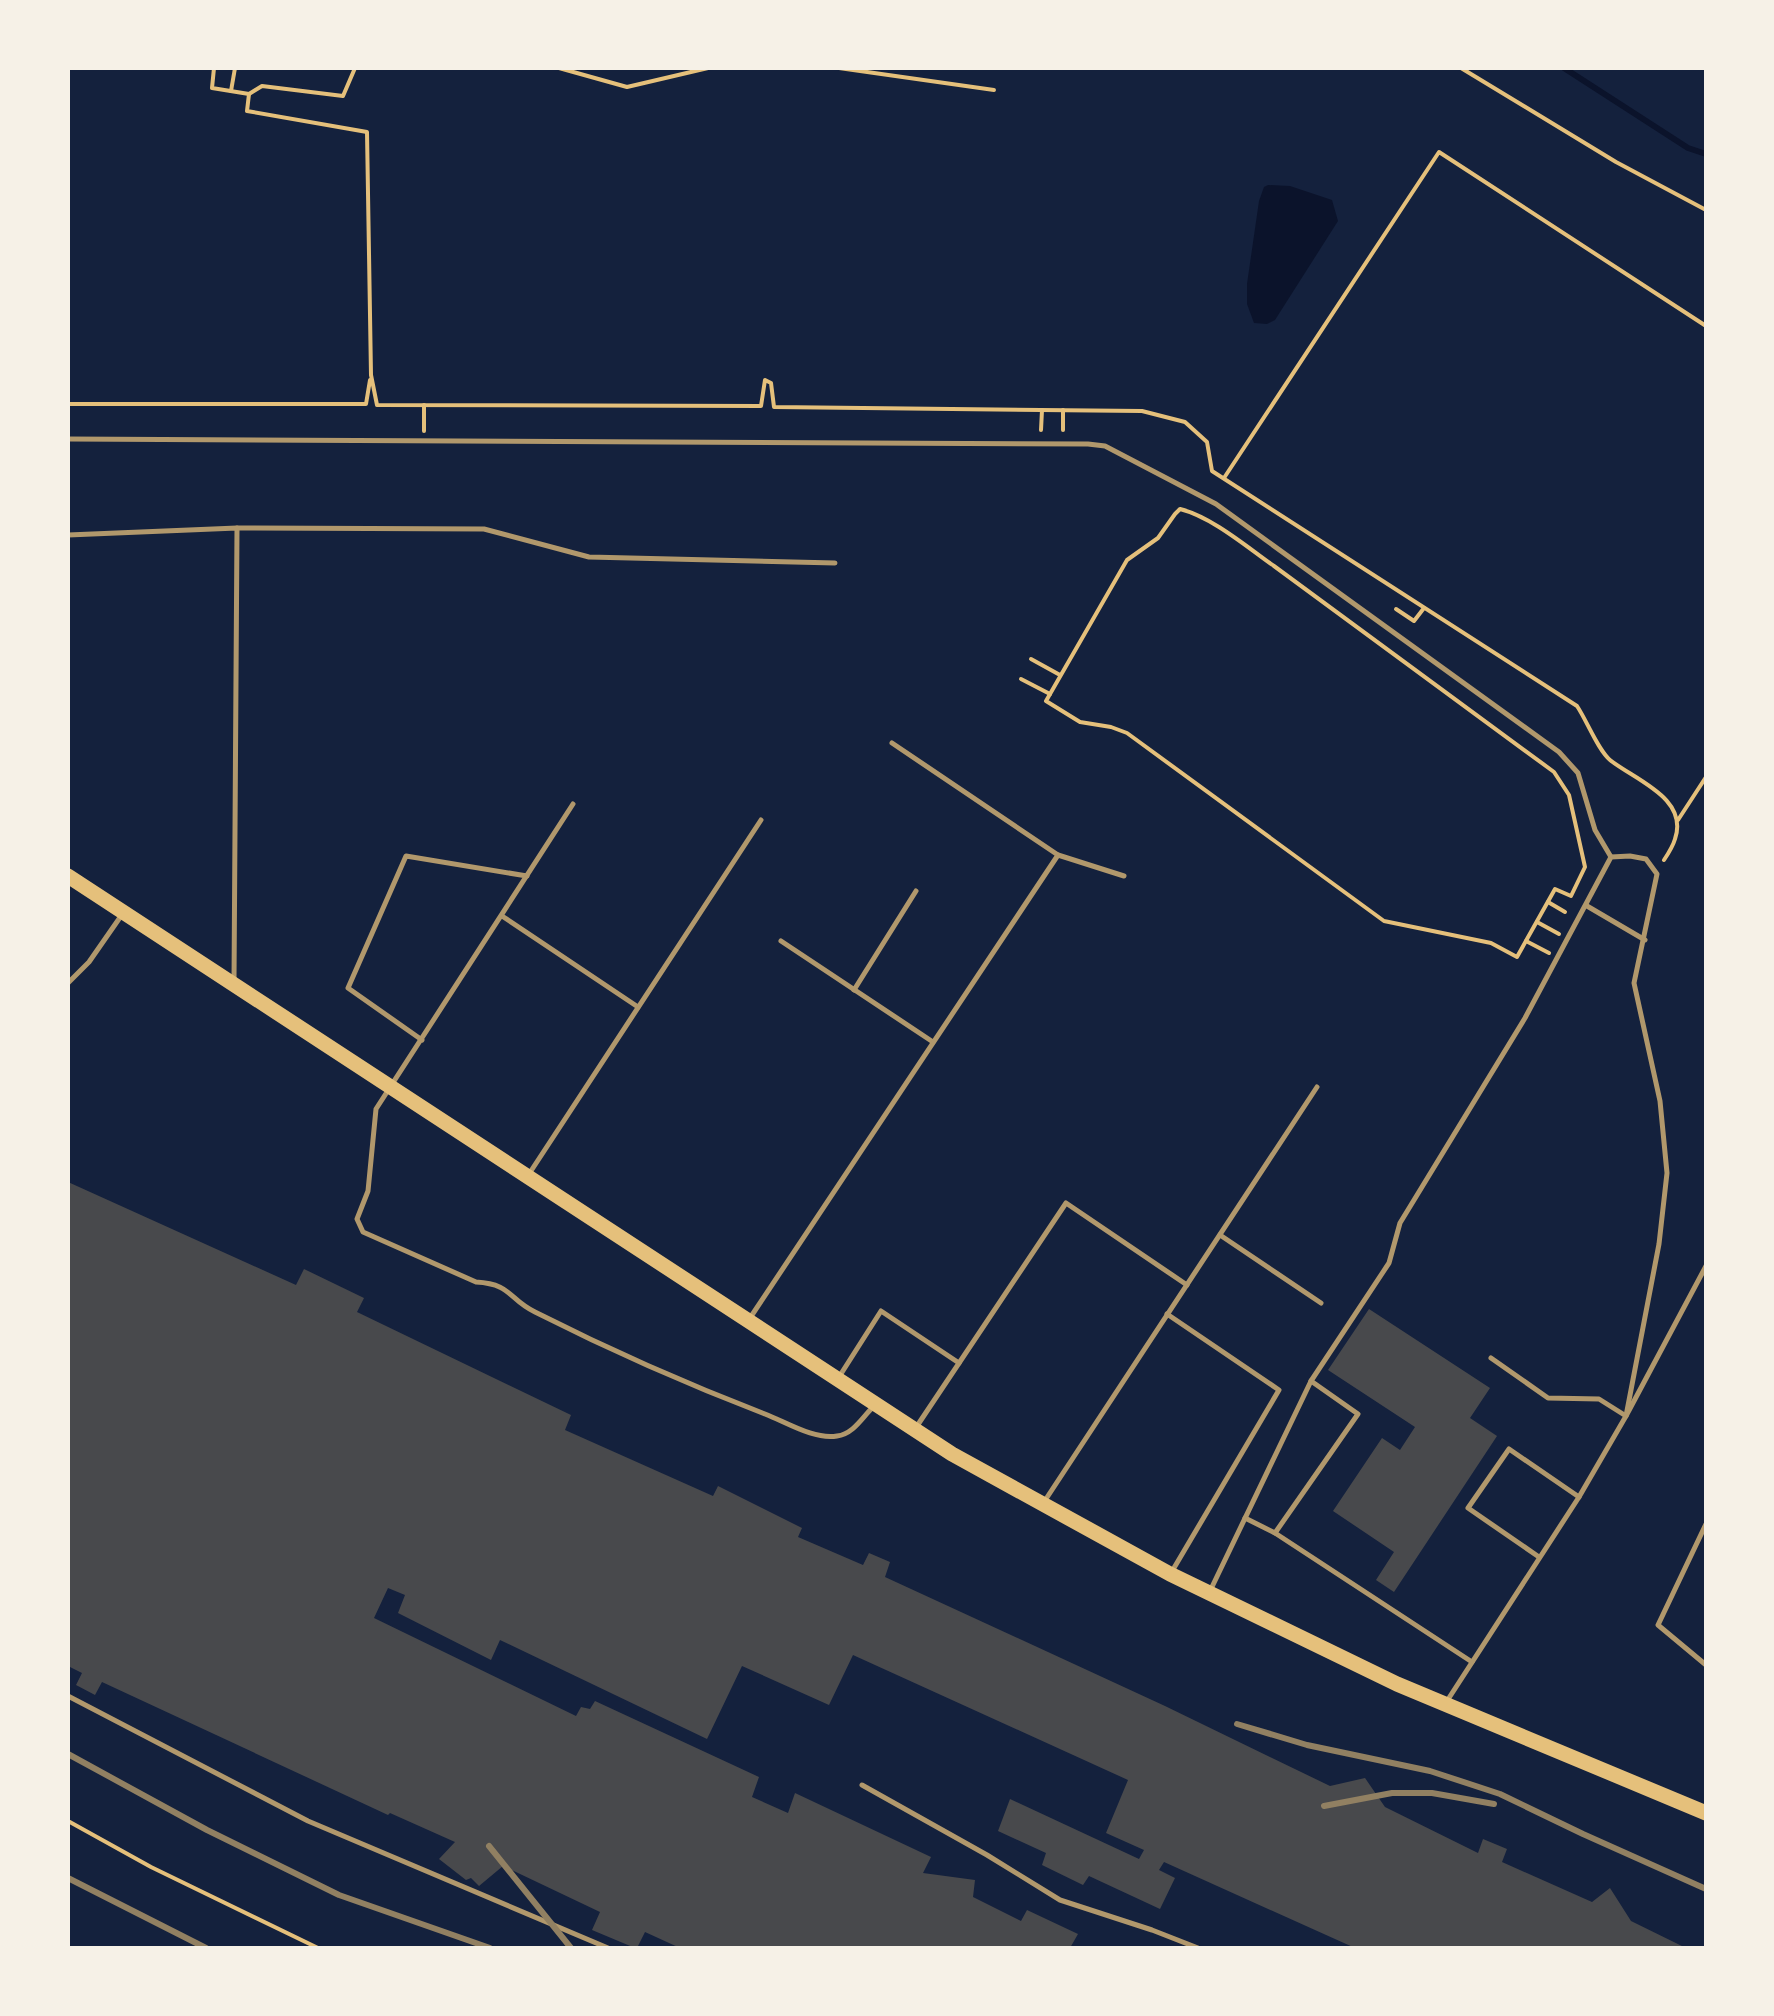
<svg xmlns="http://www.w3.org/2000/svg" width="1774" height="2016" font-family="'Fira Sans',sans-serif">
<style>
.water{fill:#0b132b}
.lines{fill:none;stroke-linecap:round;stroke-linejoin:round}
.stream{stroke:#0b132b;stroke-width:6}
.building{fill:#48494c}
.path{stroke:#e5c07b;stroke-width:4}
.service{stroke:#b1986c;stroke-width:5}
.secondary{stroke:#e5c07b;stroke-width:15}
.rail{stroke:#918062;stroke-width:6}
</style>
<rect width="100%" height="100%" fill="#14213d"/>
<polygon class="water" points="1268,185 1290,186 1332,200 1338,221 1275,320 1267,324 1254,323 1247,304 1247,284 1259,201 1264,187"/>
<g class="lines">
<polyline class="stream" points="1564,68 1688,148 1706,154"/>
</g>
<g class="building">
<polygon points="68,1182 296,1285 304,1269 364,1298 357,1312 571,1415 565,1430 713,1496 718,1486 802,1528 798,1537 863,1565 869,1553 890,1562 885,1577 1165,1706 1330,1786 1365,1778 1385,1807 1478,1853 1483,1839 1507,1849 1502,1862 1592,1902 1610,1888 1631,1921 1686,1948 1355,1948 1164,1862 1159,1870 1175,1878 1160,1909 1089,1876 1083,1885 1042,1865 1046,1853 998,1831 1010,1799 1139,1859 1144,1850 1106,1833 1128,1780 853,1655 829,1705 742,1666 707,1739 500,1640 491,1660 398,1613 405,1595 388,1588 374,1618 576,1716 581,1707 590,1709 595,1701 759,1777 752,1797 788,1813 795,1793 931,1857 923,1873 975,1880 973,1897 1021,1921 1027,1910 1078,1934 1070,1948 680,1948 645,1932 637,1948 635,1948 592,1930 600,1912 503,1866 479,1886 471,1878 466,1880 439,1859 455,1842 390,1813 388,1815 102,1682 95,1695 76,1685 82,1673 68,1666"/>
<polygon points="1369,1309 1490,1388 1470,1418 1497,1436 1394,1592 1376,1580 1394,1552 1333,1511 1382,1438 1400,1450 1415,1427 1328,1370"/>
</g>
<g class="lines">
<g class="path">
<path d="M214,68l-2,20 37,6 -2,17 120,21 4,243 6,30 384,1 4,-26 6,3 3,24 368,4 43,11 22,20 5,29 365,235c10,15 21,44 33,54 25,20 79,38 65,79 -2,7 -7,15 -11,21"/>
<polyline points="559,68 627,87 708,68"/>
<polyline points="839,68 994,90"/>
<polyline points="1461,68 1616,162 1706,210"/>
<polyline points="231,91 235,68"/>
<polyline points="249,94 262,86 343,96 355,68"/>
<polyline points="68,404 366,404 370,380"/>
<polyline points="1041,430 1042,410"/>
<polyline points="1063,430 1063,410"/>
<polyline points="424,431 424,405"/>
<polyline points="1224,478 1439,152 1706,326"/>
<path d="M1180,509c32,8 67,38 94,57l280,206 15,23 16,72 -14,29 -16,-7 -38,68 -26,-14 -107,-22 -257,-188 -16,-6 -31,-5 -34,-21 81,-141 31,-22 17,-24z"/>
<polyline points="1396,609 1414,621 1424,608"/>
<polyline points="1031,659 1060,675"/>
<polyline points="1021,679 1050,694"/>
<polyline points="1678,820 1706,777"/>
<polyline points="1548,902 1565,912"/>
<polyline points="1537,922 1559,934"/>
<polyline points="1526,941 1549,953"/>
<polyline points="68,1821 151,1867 318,1948"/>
</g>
<g class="service">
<polyline points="68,439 1088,444 1105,446 1216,504 1559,752 1578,773 1595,830 1611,857"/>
<polyline points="237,528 484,529 589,557 835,563"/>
<polyline points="68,535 237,528 234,981"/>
<path d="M573,804l-197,305 -8,82 -11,28 6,13 113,50c36,2 32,17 59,30 75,38 152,72 230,102 21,8 49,26 72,22 16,-2 25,-18 35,-28"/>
<polyline points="1058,855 1124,876"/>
<polyline points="1587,906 1645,940"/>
<polyline points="502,916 638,1007"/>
<polyline points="781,941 933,1042"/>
<polyline points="68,983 89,962 121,916"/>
<polyline points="854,990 916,891"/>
<polyline points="422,1040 348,988 406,856 527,876"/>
<polyline points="529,1174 761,820"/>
<polyline points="1220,1235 1321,1303"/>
<polyline points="1167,1314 1279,1390 1171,1573"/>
<polyline points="750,1318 1058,855 892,743"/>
<polyline points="1491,1358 1548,1398 1599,1399 1626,1416 1706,1266"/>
<polyline points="839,1377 881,1311 959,1363"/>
<polyline points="915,1429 1066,1203 1187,1285"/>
<polyline points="1044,1502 1317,1087"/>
<polyline points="1245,1518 1275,1533 1358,1414 1311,1381"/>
<polyline points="1706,1524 1658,1625 1706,1665"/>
<polyline points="1275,1533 1472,1662"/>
<polyline points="1539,1557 1468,1508 1509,1449 1579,1497"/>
<polyline points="1211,1589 1311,1381 1389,1263 1400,1223 1525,1018 1611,857 1630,856 1646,859 1657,874 1634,983 1660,1101 1667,1173 1659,1244 1626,1416 1579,1497 1447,1701"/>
<polyline points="68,1696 308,1821 608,1948"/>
<polyline points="862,1785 987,1855 1060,1900 1152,1930 1198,1948"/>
</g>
<polyline class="secondary" points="68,876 952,1454 1170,1574 1397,1684 1706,1813"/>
<g class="rail">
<polyline points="1237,1724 1307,1745 1430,1771 1500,1794 1583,1834 1706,1889"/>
<polyline points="68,1754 207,1830 339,1895 490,1948"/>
<polyline points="1324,1806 1392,1793 1432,1793 1494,1804"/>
<polyline points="489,1846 571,1948"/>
<polyline points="68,1878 206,1948"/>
</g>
</g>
<rect width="1774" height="2016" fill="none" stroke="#f6f1e7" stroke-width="140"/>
</svg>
